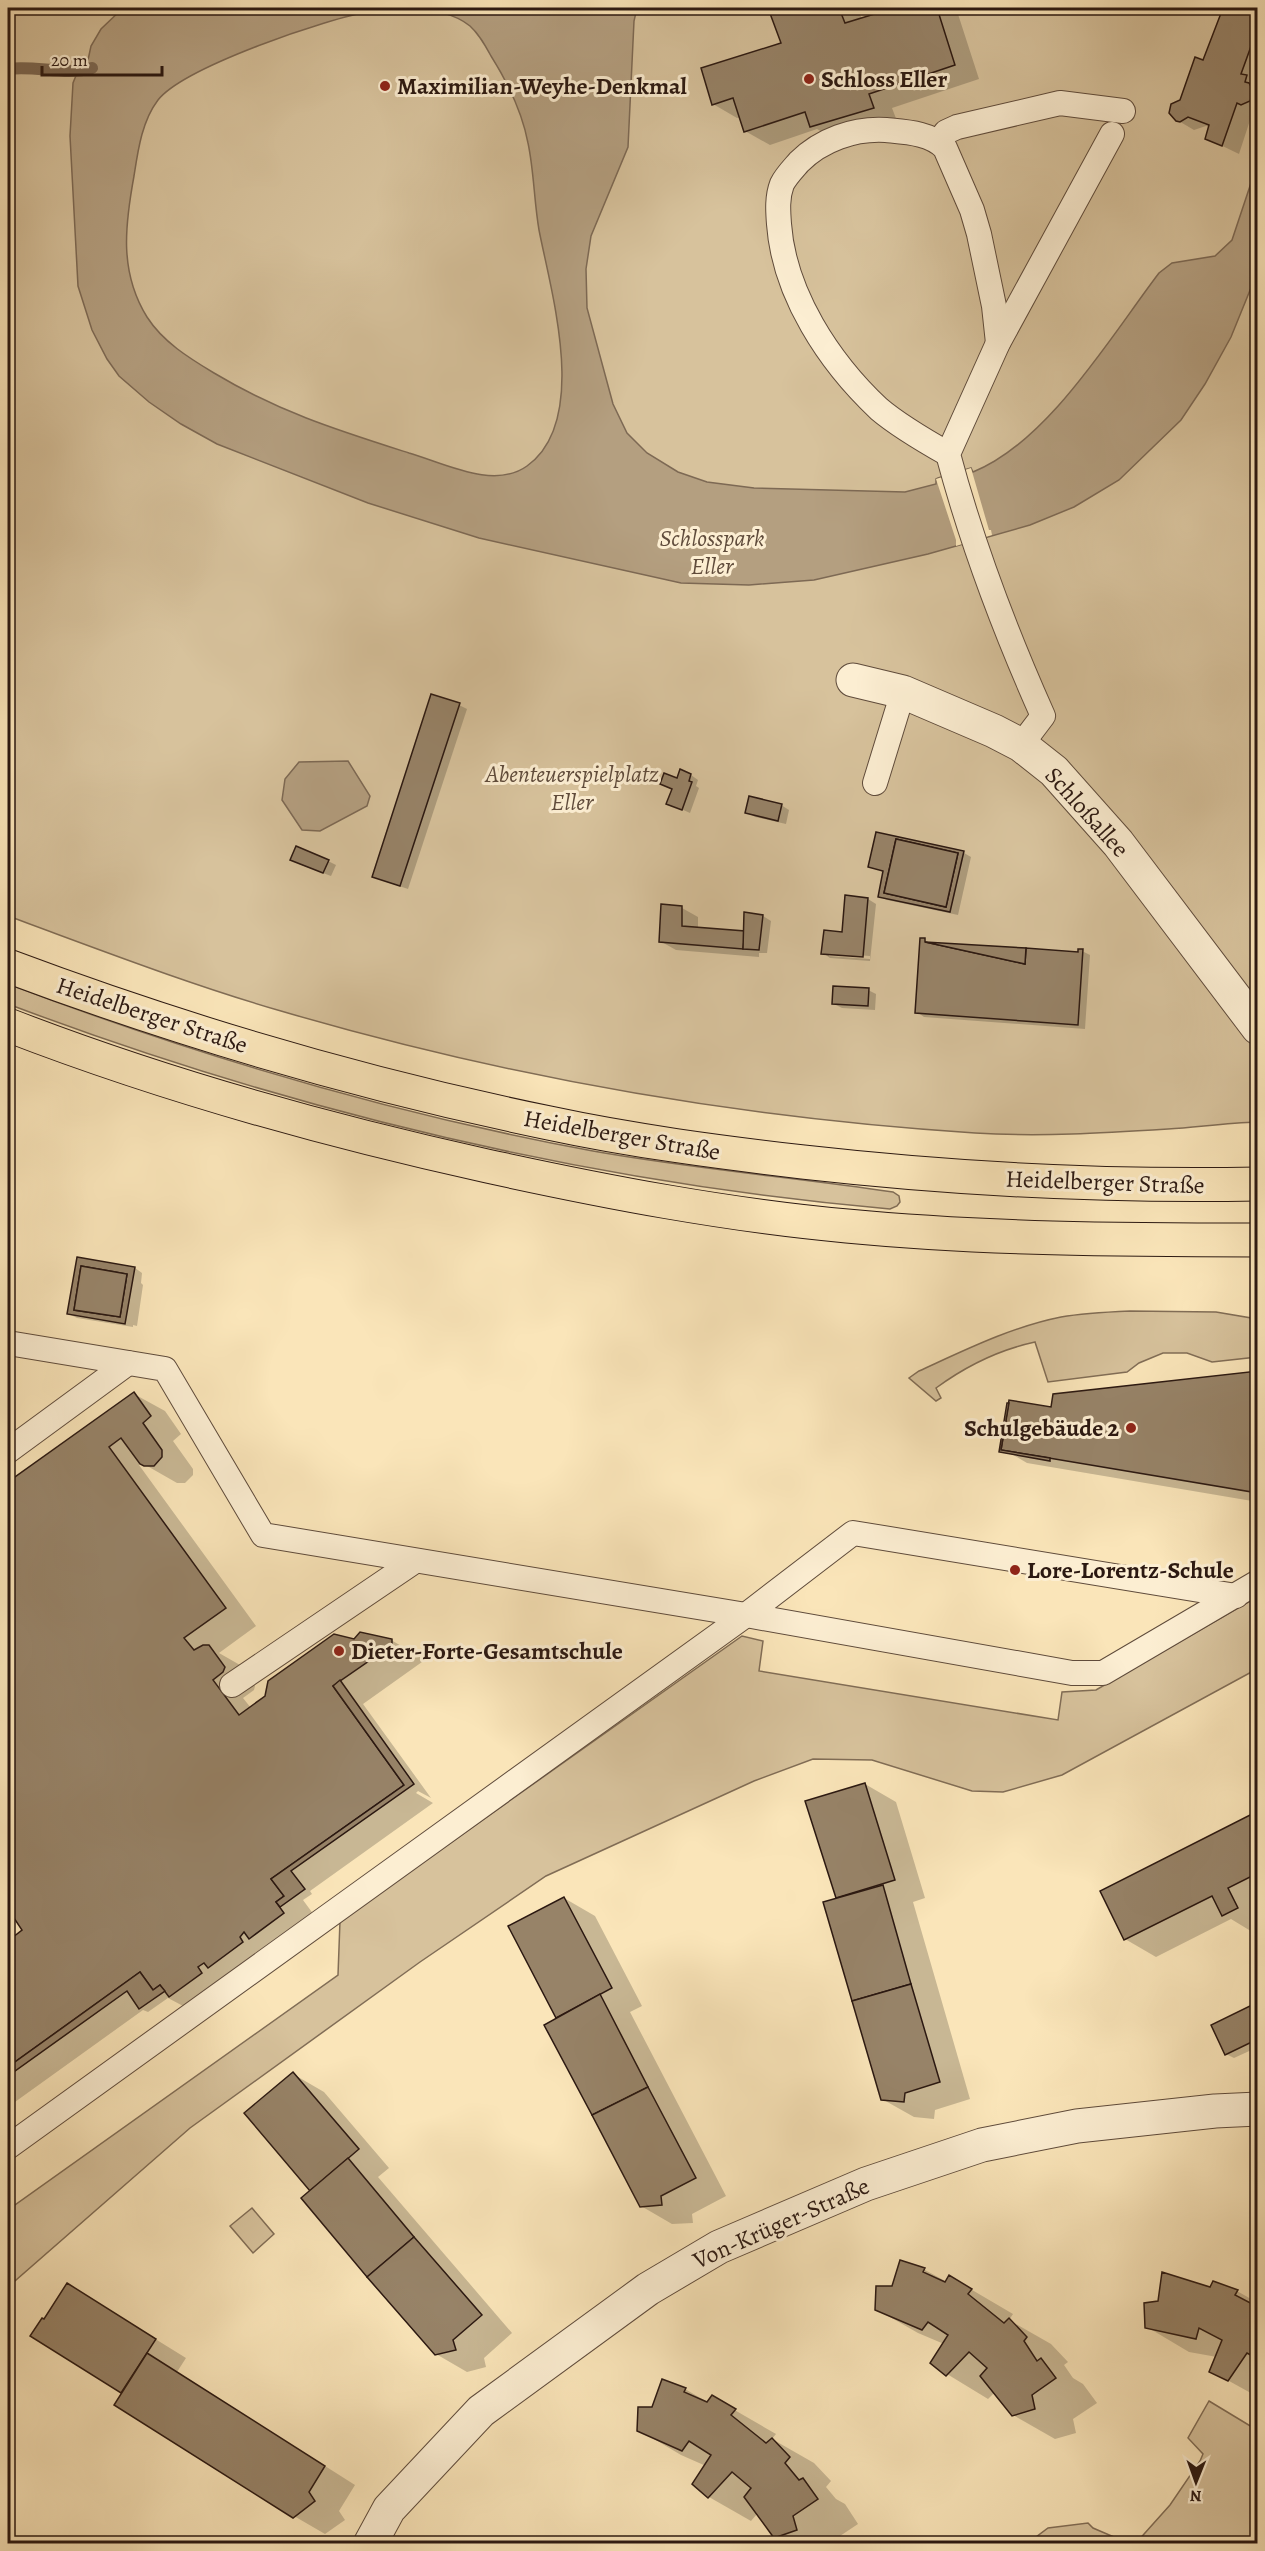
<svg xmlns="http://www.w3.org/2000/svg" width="1265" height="2551" font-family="Alegreya,serif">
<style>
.green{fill:#d7c29c;stroke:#816d56;stroke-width:1.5}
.water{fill:#b49f80;stroke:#7d6954;stroke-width:1.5;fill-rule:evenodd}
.pier{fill:#fae5b9}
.shadow{fill:#0003;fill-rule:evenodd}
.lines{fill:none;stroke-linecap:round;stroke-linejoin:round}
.stream{stroke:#7d6954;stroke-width:12}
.building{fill:#978368;stroke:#2b1811;stroke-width:1.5;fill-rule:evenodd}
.service-casing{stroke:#5f4b3b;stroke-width:26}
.minor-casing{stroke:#5f4b3b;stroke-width:35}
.primary-casing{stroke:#2b1811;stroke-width:35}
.service{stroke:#fceed2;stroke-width:24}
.minor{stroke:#fceed2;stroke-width:33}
.primary{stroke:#fae5b9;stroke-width:33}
.poi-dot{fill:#8f2418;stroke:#fceed2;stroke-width:2}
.labels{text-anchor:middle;stroke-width:6;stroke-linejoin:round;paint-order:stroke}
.poi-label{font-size:24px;font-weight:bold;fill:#2b1811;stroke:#fceed2;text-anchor:start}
.park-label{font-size:24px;font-style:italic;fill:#5f4b3b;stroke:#fceed2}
.street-label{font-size:24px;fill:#2b1811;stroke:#fceed2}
</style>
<rect width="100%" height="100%" fill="#fae5b9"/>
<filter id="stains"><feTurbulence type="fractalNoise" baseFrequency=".00333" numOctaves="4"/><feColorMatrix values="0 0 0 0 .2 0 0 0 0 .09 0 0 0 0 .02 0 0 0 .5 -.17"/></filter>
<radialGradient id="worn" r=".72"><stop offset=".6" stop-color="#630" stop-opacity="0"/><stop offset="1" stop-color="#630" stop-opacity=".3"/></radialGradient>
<g class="green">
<path d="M8,8h1249v1114c-30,1 -59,5 -89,7 -64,4 -128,8 -193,4 -234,-15 -469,-56 -694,-122 -93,-27 -183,-62 -273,-95z"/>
<path d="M8,984c190,72 385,130 585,167 100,18 201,26 300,41l6,4 1,6 -3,4 -7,3c-303,-27 -599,-98 -882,-205z"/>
<path d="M1130,1311l86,1 41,7v38l-45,5 -25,-9h-24l-24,10 -12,9 -79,10 -13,-40c-37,8 -69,24 -99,46l5,10 -5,3 -27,-23 10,-7c46,-21 92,-44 142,-54 23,-4 46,-5 69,-6z"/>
<polygon points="1257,1597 1257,1669 1062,1775 1003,1792 972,1791 872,1760 813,1759 754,1781 546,1876 420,1962 190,2128 8,2287 8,2210 338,1975 340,1921 742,1636 763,1641 759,1671 1058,1720 1062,1692 1096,1690"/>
<polygon points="252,2208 274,2234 253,2253 230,2226"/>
<polygon points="1209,2401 1257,2430 1257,2543 1136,2543 1170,2505 1200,2461 1203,2454 1188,2438"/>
<polygon points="1088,2523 1093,2528 1128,2543 1028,2543 1048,2528"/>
</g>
<g class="water">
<path d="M123,8h514l-3,13 -6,126 -37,89 -5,33 1,39 26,96 14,29 20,20 31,19 29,10 47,6 151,4 31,-8v-5l2,-1 33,-10 2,4c75,-30 138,-136 186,-199l13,-10 43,-7 17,-16 25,-75v108l-26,64 -26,47 -24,36 -62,60 -45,27 -44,18 -102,29 -114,26 -65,5 -68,-2 -202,-45 -111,-35 -151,-59 -36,-20 -32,-22 -30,-26 -12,-17 -15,-29 -14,-44 -8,-150 3,-53 7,-17 8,-6 3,-14 10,-17zM415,9c20,2 39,4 55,17 9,8 15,19 21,30 17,27 31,55 37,87 6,28 6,58 11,87 12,62 51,191 -12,236 -33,24 -83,-3 -118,-13 -72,-23 -130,-41 -195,-80 -25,-15 -51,-31 -67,-56 -28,-45 -22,-92 -13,-141 4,-26 8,-55 24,-76 26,-33 170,-82 214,-89 14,-3 29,-2 43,-2z"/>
<polygon points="348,761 370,796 367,806 320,831 302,830 282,800 285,779 299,762"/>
</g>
<polygon class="pier" points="971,468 989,530 991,530 992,535 956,546 956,540 936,479"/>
<g class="shadow">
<polygon points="765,8 857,8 862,19 899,8 951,8 957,11 979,79 892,108 897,121 836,140 817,129 770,145 745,131 741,117 737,118 713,104 783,44 771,11"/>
<polygon points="1224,8 1258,8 1258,113 1253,111 1239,154 1206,138 1210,127 1206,126 1194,130 1177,120 1182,101 1204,62"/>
<polygon points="459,705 467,709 408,889 381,880 373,876"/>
<polygon points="691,775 698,780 696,786 699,788 690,813 668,803 673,790 661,784"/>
<polygon points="781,805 789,810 786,824 755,817 747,812"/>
<polygon points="877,834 964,853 971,857 958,915 887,900 879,896 885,873 870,866"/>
<polygon points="328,861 336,865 331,876 299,864"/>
<path d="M868,899l8,5 -6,57 -40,-3 -7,-5 20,-19zM829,953l41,3v3l-41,-3z"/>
<polygon points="682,908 698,917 698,929 745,933 763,916 771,921 767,953 759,953 759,957 676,950 660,941"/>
<polygon points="924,940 931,944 1080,953 1082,951 1090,955 1085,1029 924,1017 917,1012"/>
<polygon points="868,990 876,994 875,1010 842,1008 834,1004"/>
<polygon points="135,1268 142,1273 141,1283 143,1285 137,1326 133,1325 133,1327 77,1318 69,1314"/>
<polygon points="1258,1372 1258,1502 1027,1463 1003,1449 1052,1409"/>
<polygon points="134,1394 165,1411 181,1434 173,1441 193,1469 193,1475 185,1483 177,1483 142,1463 139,1465 256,1626 219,1653 240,1665 255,1686 254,1690 243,1698 251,1708 354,1640 391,1640 422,1658 422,1662 363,1704 431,1798 418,1791 416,1793 433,1803 310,1891 312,1894 303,1900 314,1915 185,2007 168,1998 148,2012 143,2010 8,2107 8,1942 24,1930 8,1907 8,1484"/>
<polygon points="865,1784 896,1802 925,1898 913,1902 970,2099 935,2110 934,2119 914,2117 882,2099 838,1899 807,1802"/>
<polygon points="1258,1813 1258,1931 1254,1933 1231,1919 1156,1957 1125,1939"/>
<polygon points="564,1898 595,1916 642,2006 630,2012 726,2196 692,2214 693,2223 672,2224 641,2206 558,2018 510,1926"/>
<polygon points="1253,2006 1258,2008 1258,2047 1234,2058 1226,2054"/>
<polygon points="293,2074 324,2092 389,2168 378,2177 512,2333 484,2358 486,2367 467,2372 436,2354 313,2191"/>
<polygon points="901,2262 925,2270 947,2282 950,2277 1013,2314 1009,2320 1051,2344 1068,2362 1064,2365 1073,2378 1083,2384 1097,2403 1073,2419 1076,2433 1055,2439 1013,2415 995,2392 988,2399 947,2374 944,2344 918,2333 876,2309 894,2287"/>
<polygon points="68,2285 186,2358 177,2372 355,2485 339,2511 345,2520 325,2534 294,2516 124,2393 32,2336 45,2321"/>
<polygon points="1211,2288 1237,2291 1258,2303 1258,2397 1211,2371 1217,2357 1189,2352 1147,2327"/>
<polygon points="685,2389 709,2403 712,2397 776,2434 772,2439 814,2463 831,2481 826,2487 836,2499 845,2504 858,2524 834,2540 835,2544 786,2544 775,2537 757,2514 751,2521 709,2497 694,2484 706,2466 681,2455 639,2430 653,2408"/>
</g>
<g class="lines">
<path class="stream" d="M8,69c28,-4 57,7 84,-1"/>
</g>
<g class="building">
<polygon points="768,8 839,8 845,23 894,8 937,8 955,65 869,94 874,108 810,127 805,112 744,132 733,98 712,105 701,68 781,43"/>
<polygon points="1223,8 1258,8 1258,27 1241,74 1247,75 1245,82 1249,83 1254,92 1250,101 1241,105 1237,103 1222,146 1205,139 1209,125 1188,117 1180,122 1176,121 1169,113 1171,104 1180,100 1195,57 1203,60"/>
<polygon points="431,694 460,703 400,886 372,877"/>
<polygon points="680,769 691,774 689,781 692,782 682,810 666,804 672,789 660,784 664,773 677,778"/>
<polygon points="749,796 782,804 778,821 745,813"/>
<path d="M876,832l88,19 -14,61 -72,-15 5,-26 -15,-4zM896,839l62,14 -12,54 -62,-14z"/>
<polygon points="896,839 958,853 946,907 884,893"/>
<polygon points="296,846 329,860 323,873 290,860"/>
<polygon points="845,895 868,898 863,957 821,954 824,930 842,932"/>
<polygon points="661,904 682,906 682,926 745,931 743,949 659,942"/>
<polygon points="744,912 763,915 759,950 743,949"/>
<polygon points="920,938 925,938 925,942 1025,964 1026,948 1078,952 1078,949 1083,949 1078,1025 915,1013"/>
<polygon points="925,942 1026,948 1025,964"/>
<polygon points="833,986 869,988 868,1006 832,1004"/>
<path d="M77,1257l58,10 -10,57 -58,-10zM81,1266l46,8 -7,43 -46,-7z"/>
<polygon points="81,1266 127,1274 120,1317 74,1310"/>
<polygon points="1258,1371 1258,1493 1001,1450 1009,1400 1051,1407 1053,1394"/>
<polygon points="134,1392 151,1416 143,1423 162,1450 162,1457 154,1466 144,1466 140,1464 121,1438 109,1447 226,1608 184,1638 194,1650 203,1645 209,1645 225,1667 223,1672 213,1680 239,1715 265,1696 268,1681 334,1634 354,1639 360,1632 392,1639 392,1645 333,1686 404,1785 271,1879 284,1896 276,1902 284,1913 249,1939 244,1932 240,1937 243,1942 208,1968 204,1963 198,1967 202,1973 169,1997 160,1985 153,1990 140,1972 8,2067 8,1941 22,1930 8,1909 8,1482"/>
<polygon points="1007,1403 1009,1403 1001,1450 1050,1458 1050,1461 999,1452"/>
<polygon points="340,1680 414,1784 291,1871 305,1889 280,1907 276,1902 284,1896 271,1879 404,1785 333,1686"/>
<polygon points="865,1783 895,1880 836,1898 805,1801"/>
<polygon points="1258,1811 1258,1873 1228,1888 1238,1908 1222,1916 1212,1896 1124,1940 1100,1891"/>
<polygon points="883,1885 911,1984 852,2001 823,1902"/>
<polygon points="564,1897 612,1988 556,2018 508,1926"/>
<polygon points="140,1972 153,1990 160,1985 165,1991 139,2009 127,1991 8,2076 8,2067"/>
<polygon points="911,1984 940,2082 905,2093 904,2102 881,2100 852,2001"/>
<polygon points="600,1994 648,2087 592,2115 544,2025"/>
<polygon points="1254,2004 1258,2013 1258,2039 1225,2055 1211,2025"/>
<polygon points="293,2072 359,2149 310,2191 244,2113"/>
<polygon points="648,2087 696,2178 661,2196 662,2205 640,2207 592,2115"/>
<polygon points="348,2158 414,2237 367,2277 301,2198"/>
<polygon points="414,2237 482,2315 453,2340 456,2350 435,2355 367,2277"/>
<polygon points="900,2260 925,2268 923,2272 945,2282 949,2275 972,2289 968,2294 1004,2323 1009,2318 1027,2337 1024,2341 1037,2361 1041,2358 1056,2378 1032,2395 1035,2409 1012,2416 980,2376 987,2368 969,2352 946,2376 930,2363 948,2335 928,2322 922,2330 875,2310 876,2286 892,2286"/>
<polygon points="1162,2272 1210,2287 1213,2281 1238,2290 1235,2295 1258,2307 1258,2359 1247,2353 1228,2381 1209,2372 1222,2340 1199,2328 1196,2339 1145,2328 1144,2303 1158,2301"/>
<polygon points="67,2283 156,2339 121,2393 30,2336 42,2318 44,2319"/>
<polygon points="147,2353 325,2466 309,2492 315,2501 293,2518 114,2405"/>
<polygon points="662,2379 686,2388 684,2392 707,2402 712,2395 736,2409 731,2415 766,2443 772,2438 790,2457 785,2463 799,2480 803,2478 818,2499 793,2516 797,2530 774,2538 744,2497 751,2488 732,2472 708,2498 692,2484 711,2455 689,2441 682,2451 637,2431 638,2407 652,2407"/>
</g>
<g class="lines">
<g class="service-casing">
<g id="service">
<polyline points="939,141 946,132 957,127 1060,103 1123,111"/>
<path d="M948,454c-23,-13 -49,-28 -69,-45 -50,-47 -95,-115 -100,-185 -1,-13 -2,-27 3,-40 4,-8 11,-15 17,-22 22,-22 55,-34 87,-32 20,2 45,3 59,18l27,62 7,24 15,72 4,37"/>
<path d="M1021,745l22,-29c-38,-85 -71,-172 -95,-262l50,-111 114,-209"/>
<polyline points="875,783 903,692"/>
<polyline points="8,1343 165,1369 263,1535 746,1615 1072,1673 1103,1673 1258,1582"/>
<polyline points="8,1451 128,1363"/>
<polyline points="232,1685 415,1561"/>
<polyline points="8,2147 746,1615 853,1533 1236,1596"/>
</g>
</g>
<g class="minor-casing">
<g id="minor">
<polyline points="853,680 903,692 994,731 1021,745 1054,771 1118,843 1258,1028"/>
<polyline points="370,2544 389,2509 481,2411 648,2289 719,2247 866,2184 982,2145 1077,2126 1215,2111 1258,2109"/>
</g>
</g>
<g class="primary-casing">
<g id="primary">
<path d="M8,966c176,66 357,119 541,157 84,18 169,29 254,39 151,17 302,25 455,22"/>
<path d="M8,1025c155,60 316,105 479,141 119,26 239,49 360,60 137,13 274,14 411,14"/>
</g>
</g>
<use href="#service" class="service"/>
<use href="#minor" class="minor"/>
<use href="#primary" class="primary"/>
</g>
<g class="poi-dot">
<circle cx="809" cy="79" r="6"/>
<circle cx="385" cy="86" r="6"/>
<circle cx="1131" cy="1428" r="6"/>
<circle cx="1015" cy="1570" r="6"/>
<circle cx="339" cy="1651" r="6"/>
</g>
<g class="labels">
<g class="poi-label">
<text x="821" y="87">Schloss Eller</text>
<text x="397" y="94">Maximilian-Weyhe-Denkmal</text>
<text x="1119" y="1436" text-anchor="end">Schulgebäude 2</text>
<text x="1027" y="1578">Lore-Lorentz-Schule</text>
<text x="351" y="1659">Dieter-Forte-Gesamtschule</text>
</g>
<g class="park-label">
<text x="712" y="546">Schlosspark<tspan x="712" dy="28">Eller</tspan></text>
<text x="572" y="782">Abenteuerspielplatz<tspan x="572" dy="28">Eller</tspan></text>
</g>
<g class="street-label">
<text transform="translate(1087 812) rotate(48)" y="8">Schloßallee</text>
<text transform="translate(152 1015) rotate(18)" y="8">Heidelberger Straße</text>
<text transform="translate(622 1135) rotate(10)" y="8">Heidelberger Straße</text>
<text transform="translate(1105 1182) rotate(2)" y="8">Heidelberger Straße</text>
<text transform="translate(781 2223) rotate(-24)" y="8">Von-Krüger-Straße</text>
</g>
</g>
<rect width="1265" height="2551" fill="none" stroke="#fae5b9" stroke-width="30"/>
<rect x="9" y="9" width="1247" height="2533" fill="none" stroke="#2b1811" stroke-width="3"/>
<rect x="15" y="15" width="1235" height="2521" fill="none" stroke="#2b1811" stroke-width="1.5"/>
<g transform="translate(1196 2482) rotate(181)" stroke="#fceed2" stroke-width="4.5" paint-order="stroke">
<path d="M0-4.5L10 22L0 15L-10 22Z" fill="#2b1811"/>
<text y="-9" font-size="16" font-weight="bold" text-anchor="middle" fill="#2b1811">N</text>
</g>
<path d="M42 66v9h120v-9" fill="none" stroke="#2b1811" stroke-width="3"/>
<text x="51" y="66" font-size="18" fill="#2b1811" stroke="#fceed2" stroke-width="4.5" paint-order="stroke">20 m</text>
<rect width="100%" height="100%" filter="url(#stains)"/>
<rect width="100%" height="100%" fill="url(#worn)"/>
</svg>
